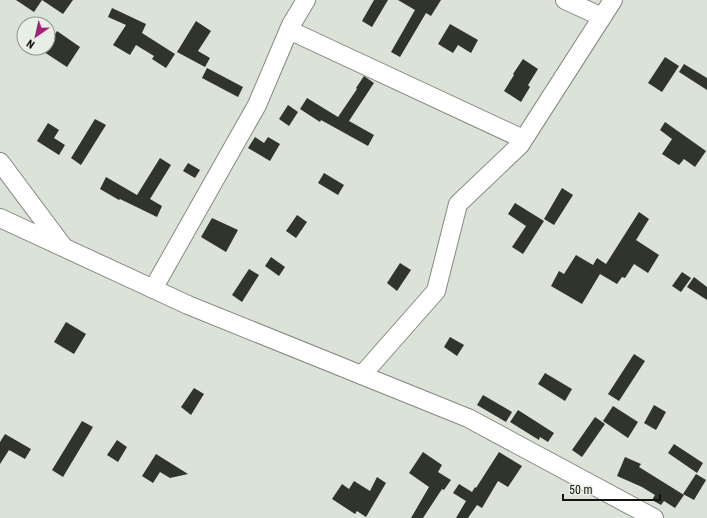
<svg xmlns="http://www.w3.org/2000/svg" width="707" height="518" font-family="'Roboto Condensed',sans-serif">
<style>
.building{fill:#2f342c}
.lines{fill:none;stroke-linecap:round;stroke-linejoin:round}
.minor-casing{stroke:#848a80;stroke-width:20}
.minor{stroke:#fff;stroke-width:18}
</style>
<rect width="100%" height="100%" fill="#dbe2d7"/>
<g class="building">
<polygon points="16,0 73,0 63,14 42,0 34,12"/>
<polygon points="374,0 388,0 372,27 362,21"/>
<polygon points="398,0 441,0 431,16 426,13 400,57 391,52 415,10"/>
<polygon points="112,8 146,24 142,33 175,54 166,68 152,59 154,56 136,45 130,55 113,45 126,25 108,17"/>
<polygon points="196,21 211,31 198,51 210,58 205,67 177,52"/>
<polygon points="450,24 478,40 471,53 458,45 453,53 438,44"/>
<polygon points="57,31 80,47 67,67 44,52 46,48 48,48 48,45"/>
<polygon points="665,57 679,66 662,92 648,83"/>
<polygon points="523,59 538,69 528,85 530,87 521,102 504,91 514,75 513,74"/>
<polygon points="684,64 707,78 707,90 679,72"/>
<polygon points="207,68 243,87 238,97 202,78"/>
<polygon points="364,76 374,83 349,121 374,135 368,146 321,120 320,122 300,109 307,98 338,117 357,89 356,88"/>
<polygon points="288,105 298,112 289,126 279,119"/>
<polygon points="95,119 106,125 81,165 71,158"/>
<polygon points="665,122 706,151 695,167 684,159 679,165 662,154 672,139 660,130"/>
<polygon points="48,123 59,130 54,138 65,145 59,155 37,141"/>
<polygon points="255,137 264,143 268,137 280,144 270,161 248,148"/>
<polygon points="160,158 171,165 150,199 162,206 157,217 120,199 119,200 100,189 106,177 137,195"/>
<polygon points="188,163 200,170 195,178 183,171"/>
<polygon points="324,173 344,185 338,195 318,183"/>
<polygon points="562,188 573,195 554,225 544,219"/>
<polygon points="515,203 544,221 523,254 512,247 526,226 508,214"/>
<polygon points="639,212 649,219 636,240 659,255 648,273 634,264 625,278 622,277 617,284 600,274 582,304 551,286 559,271 564,274 576,255 593,265 597,258 606,264"/>
<polygon points="297,215 307,222 296,238 286,231"/>
<polygon points="212,218 238,230 226,252 201,237"/>
<polygon points="271,257 285,267 279,276 265,266"/>
<polygon points="400,263 411,270 397,291 387,283"/>
<polygon points="249,269 259,275 242,302 232,295"/>
<polygon points="682,272 691,278 681,292 672,286"/>
<polygon points="694,277 707,287 707,300 687,287"/>
<polygon points="66,322 86,334 74,354 54,342"/>
<polygon points="450,337 464,345 457,356 444,347"/>
<polygon points="634,354 645,361 619,401 608,394"/>
<polygon points="545,373 572,389 565,401 538,384"/>
<polygon points="194,388 204,394 191,415 181,407"/>
<polygon points="483,395 512,412 506,422 477,405"/>
<polygon points="654,405 666,412 656,430 644,423"/>
<polygon points="613,406 638,422 628,438 603,421"/>
<polygon points="518,410 554,433 548,442 540,437 539,440 510,422"/>
<polygon points="595,417 605,424 582,457 572,450"/>
<polygon points="82,421 93,427 63,477 52,470"/>
<polygon points="5,434 31,449 25,459 9,450 0,464 0,442"/>
<polygon points="117,440 127,447 118,462 107,455"/>
<polygon points="674,444 703,463 697,473 668,453"/>
<polygon points="423,452 442,465 438,472 451,480 444,490 442,489 423,518 411,518 429,487 409,473"/>
<polygon points="499,452 522,466 508,487 498,481 482,508 477,505 468,518 456,518 466,501 453,493 459,484 472,492 475,487 476,488"/>
<polygon points="156,454 188,474 170,478 160,472 153,483 142,476"/>
<polygon points="625,457 641,464 639,467 684,495 675,508 664,501 661,505 652,500 655,495 642,487 617,476"/>
<polygon points="696,474 706,480 694,500 683,494"/>
<polygon points="377,477 386,483 366,517 357,511 355,514 332,499 342,484 349,489 354,481 370,491"/>
</g>
<g class="lines">
<g class="minor-casing">
<g id="minor">
<polyline points="565,0 602,17"/>
<polyline points="289,30 523,139"/>
<polyline points="0,162 62,245"/>
<polyline points="0,218 188,305 468,418 654,518"/>
<polyline points="153,289 257,105 291,25 306,0"/>
<polyline points="362,375 436,291 458,204 520,145 613,0"/>
</g>
</g>
<use href="#minor" class="minor"/>
</g>
<g transform="translate(36 36) rotate(214)"><circle r="19" fill="#e8efe4" stroke="#92978f"/>
<path d="M0-3L7 15L0 10L-7 15Z" fill="#9e2379"/>
<text y="-6" font-size="11" font-weight="bold" text-anchor="middle" fill="#121410">N</text>
</g>
<path d="M563 494v6h97v-6" fill="none" stroke="#121410" stroke-width="2"/>
<text x="569" y="494" font-size="12" fill="#121410" stroke="#e8efe4" stroke-width="3" paint-order="stroke">50 m</text>
</svg>
